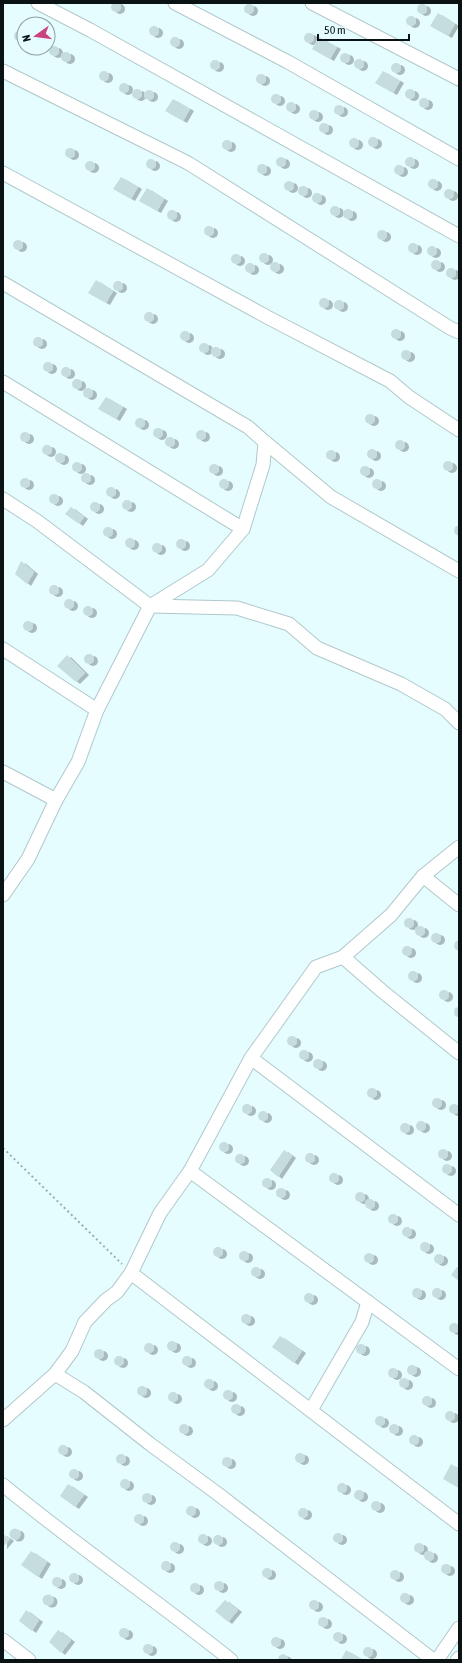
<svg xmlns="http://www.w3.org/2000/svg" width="462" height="1663" font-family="'Asap Condensed',sans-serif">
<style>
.building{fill:#c6dddf;filter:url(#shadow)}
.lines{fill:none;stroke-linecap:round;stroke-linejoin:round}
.minor-casing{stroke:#b1c8ca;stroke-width:15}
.path{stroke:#9baeaf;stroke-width:2;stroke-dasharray:2 3;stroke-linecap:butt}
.minor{stroke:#fff;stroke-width:13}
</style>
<defs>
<filter id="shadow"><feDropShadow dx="4" dy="2" stdDeviation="0" flood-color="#0004"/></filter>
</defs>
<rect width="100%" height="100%" fill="#e5fdff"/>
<g class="building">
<circle cx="116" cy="7" r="5"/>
<circle cx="249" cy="9" r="5"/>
<circle cx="422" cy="9" r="5"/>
<polygon points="438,13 455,24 448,36 430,26"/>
<circle cx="411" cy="21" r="5"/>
<circle cx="154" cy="31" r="5"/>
<circle cx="19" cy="36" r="5"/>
<circle cx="309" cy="38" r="5"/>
<circle cx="175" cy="42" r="5"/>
<polygon points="319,37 337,47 330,59 312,49"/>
<circle cx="54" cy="51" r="5"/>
<circle cx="66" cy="57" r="5"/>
<circle cx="345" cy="58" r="5"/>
<circle cx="359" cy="64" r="5"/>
<circle cx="215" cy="65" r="5"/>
<circle cx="396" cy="68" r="5"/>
<circle cx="104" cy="76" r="5"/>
<polygon points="383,71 400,81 393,93 375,83"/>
<circle cx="261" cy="79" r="5"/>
<circle cx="124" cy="88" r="5"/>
<circle cx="410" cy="94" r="5"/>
<circle cx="137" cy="94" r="5"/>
<circle cx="149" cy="95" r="5"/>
<circle cx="276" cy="99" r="5"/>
<circle cx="424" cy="103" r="5"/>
<polygon points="173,99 190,109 183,121 165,111"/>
<circle cx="291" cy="107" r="5"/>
<circle cx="339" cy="110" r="5"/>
<circle cx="314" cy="115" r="5"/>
<circle cx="324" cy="128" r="5"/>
<circle cx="373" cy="142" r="5"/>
<circle cx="354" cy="143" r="5"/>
<circle cx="227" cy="145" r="5"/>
<circle cx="70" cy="153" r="5"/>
<circle cx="410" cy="162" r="5"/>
<circle cx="281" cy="162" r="5"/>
<circle cx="151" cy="164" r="5"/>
<circle cx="90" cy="166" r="5"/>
<circle cx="262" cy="169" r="5"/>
<circle cx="399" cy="170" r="5"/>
<polygon points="121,177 138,187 131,199 113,189"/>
<circle cx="433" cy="184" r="5"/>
<circle cx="289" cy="186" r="5"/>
<circle cx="303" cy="191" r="5"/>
<polygon points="147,188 164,199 157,211 139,201"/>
<circle cx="449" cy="194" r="5"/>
<circle cx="317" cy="198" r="5"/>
<circle cx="335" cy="211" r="5"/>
<circle cx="348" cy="214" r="5"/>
<circle cx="172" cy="215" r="5"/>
<circle cx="209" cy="231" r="5"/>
<circle cx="382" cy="235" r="5"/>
<circle cx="18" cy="245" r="5"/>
<circle cx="413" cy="248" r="5"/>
<circle cx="432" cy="251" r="5"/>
<circle cx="264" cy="258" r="5"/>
<circle cx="236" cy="259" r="5"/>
<circle cx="436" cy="265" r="5"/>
<circle cx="275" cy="267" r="5"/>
<circle cx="250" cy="268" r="5"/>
<circle cx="451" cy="273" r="5"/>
<polygon points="96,280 113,291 106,303 88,293"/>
<circle cx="118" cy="286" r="5"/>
<circle cx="324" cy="303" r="5"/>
<circle cx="339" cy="305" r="5"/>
<circle cx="149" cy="317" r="5"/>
<circle cx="396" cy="334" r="5"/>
<circle cx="185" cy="336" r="5"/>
<circle cx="38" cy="342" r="5"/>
<circle cx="204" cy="348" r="5"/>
<circle cx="216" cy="352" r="5"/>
<circle cx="406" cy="355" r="5"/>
<circle cx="48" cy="367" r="5"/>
<circle cx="66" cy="372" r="5"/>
<circle cx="77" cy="384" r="5"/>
<circle cx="88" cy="393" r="5"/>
<polygon points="106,397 123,407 116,419 98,409"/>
<circle cx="370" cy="419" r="5"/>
<circle cx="140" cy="423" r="5"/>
<circle cx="158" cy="433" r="5"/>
<circle cx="201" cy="435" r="5"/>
<circle cx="25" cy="437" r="5"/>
<circle cx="170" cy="442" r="5"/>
<circle cx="400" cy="445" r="5"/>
<circle cx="47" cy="450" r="5"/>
<circle cx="372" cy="454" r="5"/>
<circle cx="331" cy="455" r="5"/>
<circle cx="60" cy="458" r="5"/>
<circle cx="448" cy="466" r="5"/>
<circle cx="77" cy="467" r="5"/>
<circle cx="214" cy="469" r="5"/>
<circle cx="365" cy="471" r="5"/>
<circle cx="86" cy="478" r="5"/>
<circle cx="25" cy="483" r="5"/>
<circle cx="377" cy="484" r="5"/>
<circle cx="224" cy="484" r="5"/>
<circle cx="111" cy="492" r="5"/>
<circle cx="54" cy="499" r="5"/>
<circle cx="127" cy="505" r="5"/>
<circle cx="95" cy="507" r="5"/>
<polygon points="71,507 84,517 79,524 65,514"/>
<polygon points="459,525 459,536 455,534 454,531 455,527"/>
<circle cx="108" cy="532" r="5"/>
<circle cx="130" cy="543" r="5"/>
<circle cx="181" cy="544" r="5"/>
<circle cx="157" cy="548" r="5"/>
<polygon points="21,561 34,572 27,584 15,574"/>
<circle cx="54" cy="590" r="5"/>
<circle cx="69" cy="604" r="5"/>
<circle cx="88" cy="611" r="5"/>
<circle cx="28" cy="626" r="5"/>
<circle cx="89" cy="659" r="5"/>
<polygon points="67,655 85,673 76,682 57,666"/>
<circle cx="409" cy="923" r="5"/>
<circle cx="420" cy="931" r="5"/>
<circle cx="436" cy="938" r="5"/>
<polygon points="459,940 459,951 455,949 454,946 455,942"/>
<circle cx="407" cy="951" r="5"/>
<circle cx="413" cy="976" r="5"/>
<circle cx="444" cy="995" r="5"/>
<polygon points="459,1007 459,1017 458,1017 455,1016 454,1011 455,1008"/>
<circle cx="292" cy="1041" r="5"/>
<circle cx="304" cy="1055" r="5"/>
<circle cx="318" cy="1064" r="5"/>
<circle cx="372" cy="1093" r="5"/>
<circle cx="437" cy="1103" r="5"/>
<circle cx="247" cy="1109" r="5"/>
<circle cx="454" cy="1109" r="5"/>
<circle cx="263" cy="1116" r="5"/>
<circle cx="421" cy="1126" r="5"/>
<circle cx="405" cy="1128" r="5"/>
<circle cx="224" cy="1147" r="5"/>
<circle cx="443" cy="1154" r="5"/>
<polygon points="284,1150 292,1156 278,1177 270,1170"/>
<circle cx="310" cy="1158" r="5"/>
<circle cx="240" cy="1159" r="5"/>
<circle cx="447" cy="1169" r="5"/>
<circle cx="334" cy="1178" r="5"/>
<circle cx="267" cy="1183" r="5"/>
<circle cx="281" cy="1193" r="5"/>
<circle cx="360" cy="1197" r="5"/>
<circle cx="370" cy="1204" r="5"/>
<circle cx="393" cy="1219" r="5"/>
<circle cx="407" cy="1232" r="5"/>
<circle cx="425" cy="1247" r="5"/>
<circle cx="218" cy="1252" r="5"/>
<circle cx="244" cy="1256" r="5"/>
<circle cx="369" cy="1258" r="5"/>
<circle cx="439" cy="1259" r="5"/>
<circle cx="256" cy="1272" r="5"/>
<polygon points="457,1267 459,1268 459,1281 451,1275"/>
<circle cx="417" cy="1293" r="5"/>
<circle cx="437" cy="1293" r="5"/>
<circle cx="309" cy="1298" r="5"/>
<circle cx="246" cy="1319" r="5"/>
<circle cx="454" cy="1328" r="5"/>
<polygon points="280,1336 302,1351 294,1363 272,1347"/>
<circle cx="172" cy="1346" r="5"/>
<circle cx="149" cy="1348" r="5"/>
<circle cx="361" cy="1349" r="5"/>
<circle cx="99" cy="1354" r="5"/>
<circle cx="187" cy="1361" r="5"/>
<circle cx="119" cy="1361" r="5"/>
<circle cx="412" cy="1370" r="5"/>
<circle cx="393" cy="1373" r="5"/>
<circle cx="404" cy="1383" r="5"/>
<circle cx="209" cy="1384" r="5"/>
<circle cx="142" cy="1391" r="5"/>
<circle cx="228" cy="1395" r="5"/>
<circle cx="173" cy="1397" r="5"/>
<circle cx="427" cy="1401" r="5"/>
<circle cx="236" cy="1409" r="5"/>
<circle cx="450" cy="1416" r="5"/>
<circle cx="380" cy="1421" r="5"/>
<circle cx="394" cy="1429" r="5"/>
<circle cx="184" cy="1429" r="5"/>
<circle cx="414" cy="1440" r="5"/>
<circle cx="63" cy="1450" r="5"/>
<circle cx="300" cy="1458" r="5"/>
<circle cx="121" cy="1459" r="5"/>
<circle cx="227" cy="1462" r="5"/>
<polygon points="451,1464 459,1469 459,1488 443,1479"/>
<circle cx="74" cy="1474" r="5"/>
<circle cx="125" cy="1484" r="5"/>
<circle cx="342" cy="1488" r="5"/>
<polygon points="68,1484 84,1495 75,1507 60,1496"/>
<circle cx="359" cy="1495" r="5"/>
<circle cx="147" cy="1498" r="5"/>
<circle cx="376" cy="1506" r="5"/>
<circle cx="191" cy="1511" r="5"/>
<circle cx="303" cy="1513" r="5"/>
<circle cx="139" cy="1519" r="5"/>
<circle cx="15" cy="1534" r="5.5"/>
<circle cx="338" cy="1538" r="5"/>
<circle cx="203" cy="1539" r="5"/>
<polygon points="3,1534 10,1539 3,1547"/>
<circle cx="218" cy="1540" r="5"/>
<circle cx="175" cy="1547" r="5"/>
<circle cx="419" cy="1548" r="5"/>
<circle cx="429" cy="1556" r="5"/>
<polygon points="31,1551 47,1562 38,1577 21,1565"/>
<circle cx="166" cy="1566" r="5"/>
<circle cx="446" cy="1569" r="5"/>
<circle cx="267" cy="1573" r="5"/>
<circle cx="395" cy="1575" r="5"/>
<circle cx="74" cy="1578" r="5"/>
<circle cx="57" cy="1582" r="5"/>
<circle cx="219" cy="1586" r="5"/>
<circle cx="195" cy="1588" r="5"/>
<circle cx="405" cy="1598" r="5"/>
<circle cx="48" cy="1600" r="5.5"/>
<circle cx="314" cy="1605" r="5"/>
<polygon points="225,1600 238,1610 228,1622 215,1611"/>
<polygon points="26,1610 39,1620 32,1631 19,1621"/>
<circle cx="323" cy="1622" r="5"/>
<circle cx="124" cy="1633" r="5"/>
<polygon points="58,1630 71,1640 61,1653 49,1642"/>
<circle cx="338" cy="1637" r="5"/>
<circle cx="276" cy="1642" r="5"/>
<circle cx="148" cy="1649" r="5"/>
<circle cx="368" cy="1652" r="5"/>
<polygon points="346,1650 363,1660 341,1660"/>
<polygon points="283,1654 287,1656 288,1660 278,1660 279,1656"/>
</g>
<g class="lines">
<g class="minor-casing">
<g id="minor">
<polyline points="38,3 90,30 459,236"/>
<polyline points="175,3 288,62 459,159"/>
<polyline points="312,3 459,79"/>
<polyline points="3,71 188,163 450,328 459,332"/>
<polyline points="3,173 269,318 390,381 409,397 459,430"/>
<polyline points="3,283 248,427 265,442 263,465 243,529 208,570 150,606 97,710 78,762 56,800 28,859 3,895"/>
<polyline points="3,382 243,529"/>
<polyline points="265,442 331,497 459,571"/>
<polyline points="3,499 37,521 150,606 237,608 289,624 317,648 401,684 445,709 459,723"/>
<polyline points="3,649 97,710"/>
<polyline points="3,772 56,800"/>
<polyline points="423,876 459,905"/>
<polyline points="343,957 382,991 459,1053"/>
<polyline points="251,1058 459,1215"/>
<polyline points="190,1171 459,1369"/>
<polyline points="131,1273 459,1524"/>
<polyline points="55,1374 84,1392 150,1444 218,1494 433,1660"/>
<polyline points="311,1410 362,1322 368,1302"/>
<polyline points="3,1420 55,1374 72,1351 85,1322 106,1300 117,1292 131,1273 160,1213 190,1171 251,1058 316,967 343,957 391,915 423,876 459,847"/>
<path d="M3,1485c74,61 153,115 228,175"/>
<polyline points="3,1640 29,1660"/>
<polyline points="437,1660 459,1628"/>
<polyline points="457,1660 459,1658"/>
</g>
</g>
<polyline class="path" points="3,1148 122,1264"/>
<use href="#minor" class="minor"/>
</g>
<rect width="462" height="1663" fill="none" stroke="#0a1213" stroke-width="8"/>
<g transform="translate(36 36) rotate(256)"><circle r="19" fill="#e5fdff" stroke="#8d9fa1"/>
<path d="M0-3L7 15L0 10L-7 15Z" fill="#cb427c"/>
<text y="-6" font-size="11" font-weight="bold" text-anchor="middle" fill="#0a1213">N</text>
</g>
<path d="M318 34v6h91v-6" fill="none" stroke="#0a1213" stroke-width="2"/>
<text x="324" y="34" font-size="12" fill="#0a1213" stroke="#e5fdff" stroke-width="3" paint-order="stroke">50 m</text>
</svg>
